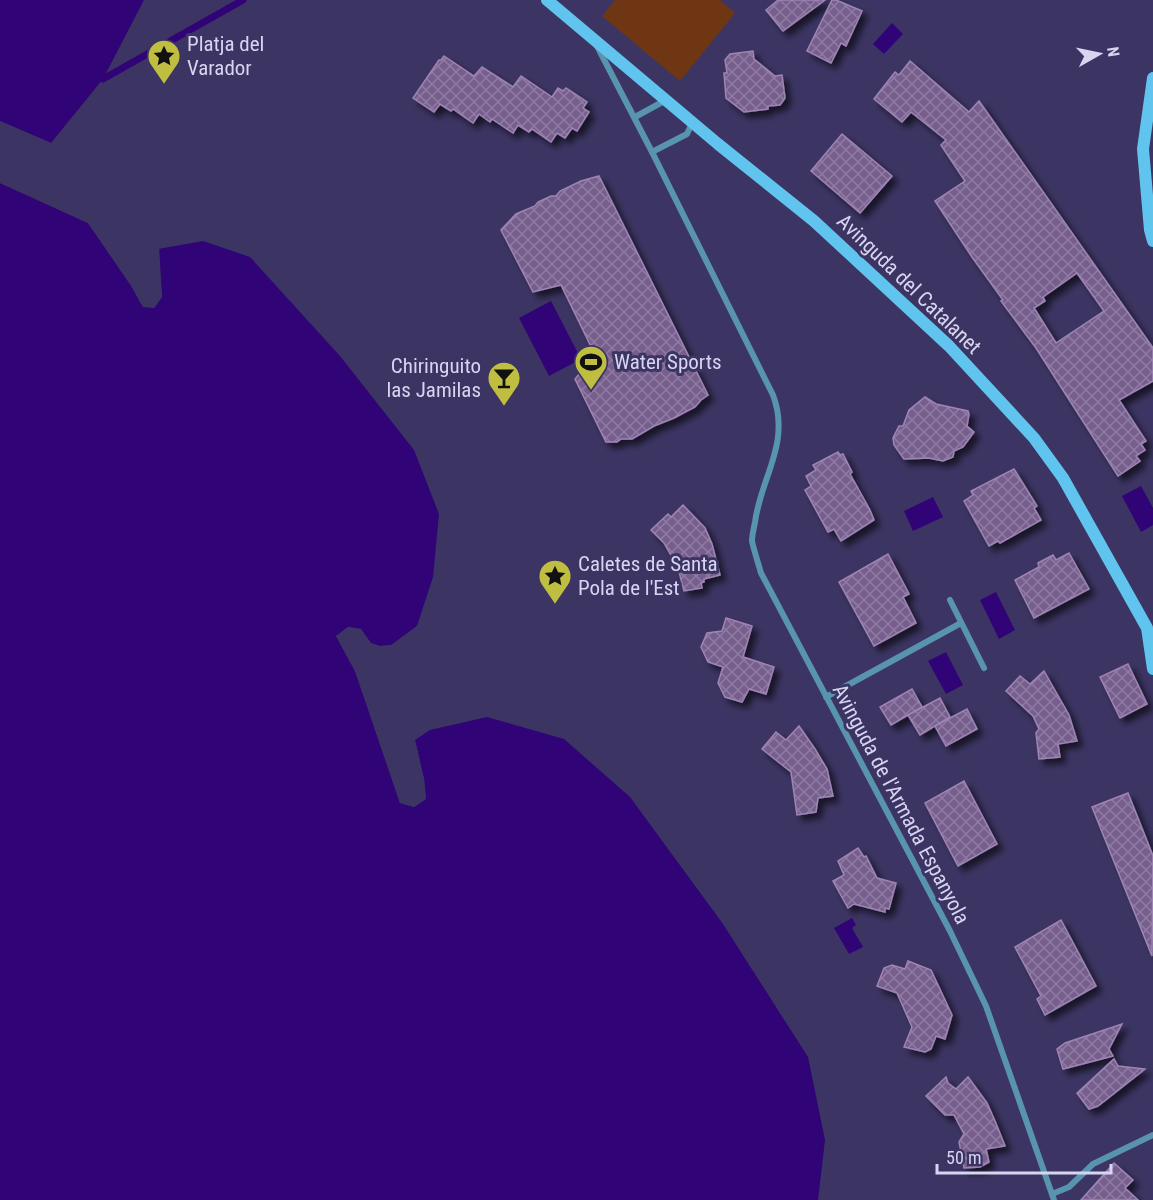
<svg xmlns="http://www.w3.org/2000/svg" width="1153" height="1200" font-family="'Roboto Condensed',sans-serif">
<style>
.green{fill:#6e3613}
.water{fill:#300376}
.pier{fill:#3c3563}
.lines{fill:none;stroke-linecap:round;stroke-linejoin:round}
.stream{stroke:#300376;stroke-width:7}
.building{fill:url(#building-cross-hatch);stroke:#9f84b6;stroke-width:1.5;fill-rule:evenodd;filter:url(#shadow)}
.street{stroke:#5994ae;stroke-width:6}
.secondary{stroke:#60c4ef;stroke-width:12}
.labels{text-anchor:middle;stroke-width:6;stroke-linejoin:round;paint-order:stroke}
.poi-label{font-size:21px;fill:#d7d5f2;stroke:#3c3563;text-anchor:start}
.street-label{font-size:21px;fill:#d7d5f2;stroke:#3c3563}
</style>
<defs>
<pattern id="building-cross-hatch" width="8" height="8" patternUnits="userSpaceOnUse" patternTransform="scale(1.5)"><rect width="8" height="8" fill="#775e8d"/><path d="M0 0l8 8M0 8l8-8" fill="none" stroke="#907ca3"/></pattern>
<filter id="shadow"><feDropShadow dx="5.5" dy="5.5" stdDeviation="3" flood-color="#0009"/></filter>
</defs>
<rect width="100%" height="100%" fill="#3c3563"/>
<polygon class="green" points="615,0 720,0 735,13 680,81 602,16"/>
<g class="water">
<polygon points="0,0 144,0 103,79 51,143 0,121"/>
<polygon points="892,23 903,34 884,54 873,44"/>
<polygon points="0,183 88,223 132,287 143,307 154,308 162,297 158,249 203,241 250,257 340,356 414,450 439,514 433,577 417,626 392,645 380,646 370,643 361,629 348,627 336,636 355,671 400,803 414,807 426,799 424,779 415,740 430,730 487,717 564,739 630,797 723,924 808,1057 825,1140 818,1200 0,1200"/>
<polygon points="551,301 581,359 549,376 519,318"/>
<polygon points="1141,486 1153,508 1153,525 1141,532 1122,496"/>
<polygon points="933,497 943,517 913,531 904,511"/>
<polygon points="996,592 1015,630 999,639 980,600"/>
<polygon points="946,652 963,685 946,694 928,661"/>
<polygon points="852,918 856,925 852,928 863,947 849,954 834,928"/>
</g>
<g class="pier">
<polygon points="0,121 51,143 54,144 50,146 0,124"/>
<polygon points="0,180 90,221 135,286 144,304 152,305 158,296 155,248 159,245 162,297 154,308 141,304 132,287 88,223 0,183"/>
<polygon points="421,623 419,628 392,648 380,649 369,646 359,632 349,630 340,637 358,670 402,800 414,803 423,798 421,780 412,740 413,737 415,740 424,779 426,799 414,807 400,803 355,671 336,636 348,627 361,629 371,643 380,646 391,645"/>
</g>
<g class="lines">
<polyline class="stream" points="103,79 243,0"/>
</g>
<g class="building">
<polygon points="778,0 825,0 783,31 766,10"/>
<polygon points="832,0 836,0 862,11 846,46 841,43 831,63 807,51"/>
<polygon points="753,51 754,59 775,76 782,75 785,98 780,105 768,106 768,109 744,112 726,98 724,73 727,73 725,60 730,54"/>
<polygon points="444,56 474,76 482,67 513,87 521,76 552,97 558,88 563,91 566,88 587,102 583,108 589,112 577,131 572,128 565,138 557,133 551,142 532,129 529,132 518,125 513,133 492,119 490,122 479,114 473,123 453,109 451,111 440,104 434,112 413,98 439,60 441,60"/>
<path d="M910,61l59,51 10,-11 174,247v33l-34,19 27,41 -5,3 4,6 -9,6 4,5 -22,15 -82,-128 -35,-47 2,-1 -31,-43 -37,-56 30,-20 -24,-36 5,-5 -35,-28 -9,10 -28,-23 21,-27 4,3zM1077,273l27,38 -48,32 -22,-35 11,-7 -2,-4z"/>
<polygon points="842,134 892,176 860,213 811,171"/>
<polygon points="599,176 708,395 701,400 695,407 674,418 654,426 632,439 621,439 617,442 606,442 575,379 580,373 597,359 561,285 533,292 501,230 516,214 535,206 538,202 551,196 556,196 560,191 581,181"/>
<polygon points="925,397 936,404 968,411 969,414 967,426 974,432 963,447 954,451 953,457 943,461 929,458 904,459 894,445 893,438 899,426 903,426 909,410"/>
<polygon points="838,452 840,455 843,454 852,472 850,474 870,510 874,520 841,541 834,529 828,532 805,490 811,486 806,476 816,470 813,465"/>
<polygon points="1014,469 1037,506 1034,508 1041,520 1000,543 998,541 989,546 964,501 973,495 971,491"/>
<polygon points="683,505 705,528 712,544 720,575 704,579 704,582 701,583 702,588 684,591 678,568 664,543 651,530 668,514 671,517"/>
<polygon points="1069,553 1089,589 1034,618 1015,580 1039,567 1038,563 1053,555 1056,560"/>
<polygon points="888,554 909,594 903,597 916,623 874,646 839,582"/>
<polygon points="726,618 752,626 743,657 774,667 766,694 749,689 742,702 725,697 718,683 723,667 708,662 701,647 707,633 722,631"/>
<polygon points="1128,664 1147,704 1120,718 1100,677"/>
<polygon points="1044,671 1069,715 1077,741 1058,744 1060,757 1039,759 1036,733 1039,729 1033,716 1006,691 1020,676 1030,684"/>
<polygon points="912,689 922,707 891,725 880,707"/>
<polygon points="940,698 950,717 920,735 908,715"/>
<polygon points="967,709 977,729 946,746 935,726"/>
<polygon points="799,726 815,749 827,769 833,796 818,798 816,812 797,815 791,772 762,749 776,732 786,740"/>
<polygon points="964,781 997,844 958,866 925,803"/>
<polygon points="1128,793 1153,856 1152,956 1092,807"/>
<polygon points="858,848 864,857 866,856 877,878 896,883 889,909 885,908 885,912 854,904 848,908 833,881 844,875 838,861"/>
<polygon points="1061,920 1096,986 1045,1015 1037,999 1041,996 1015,947"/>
<polygon points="908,961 931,970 952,1015 945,1039 936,1036 931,1049 925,1052 904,1047 912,1027 897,993 877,986 884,968 892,965 905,969"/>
<polygon points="1122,1024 1109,1049 1113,1056 1063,1069 1057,1049 1065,1043"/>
<polygon points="1114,1059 1118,1066 1145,1069 1098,1106 1089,1109 1077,1093"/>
<polygon points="946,1077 948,1083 956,1089 968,1077 987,1103 995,1121 1005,1146 986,1149 989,1162 980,1167 964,1168 959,1142 964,1134 954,1115 945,1115 926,1096"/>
<polygon points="1114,1163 1133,1180 1125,1188 1138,1200 1081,1200"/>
</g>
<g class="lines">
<g class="street">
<path d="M597,46l55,106 121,243c18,48 -12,82 -18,127 -1,6 -3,13 -3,19 2,10 6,21 9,32l189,358 36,75 68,194"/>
<polyline points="635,117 666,100"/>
<polyline points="652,152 687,134 692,123"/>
<polyline points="950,600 984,668"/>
<polyline points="826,697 961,623"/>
<polyline points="1052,1194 1069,1187 1093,1164 1153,1135"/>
</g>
<g class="secondary">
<polyline points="547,0 718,144 814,221 949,346 1034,438 1063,478 1147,628 1153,669"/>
<polyline points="1153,78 1143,149 1150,230 1153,241"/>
</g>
</g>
<defs>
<g id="sight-pin" transform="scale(1.725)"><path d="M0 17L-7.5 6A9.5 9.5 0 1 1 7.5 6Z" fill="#bfbe41" stroke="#3c3563"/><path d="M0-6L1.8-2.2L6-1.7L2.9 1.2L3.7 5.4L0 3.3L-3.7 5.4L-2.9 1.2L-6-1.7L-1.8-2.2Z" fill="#111"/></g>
<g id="stadium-pin" transform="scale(1.725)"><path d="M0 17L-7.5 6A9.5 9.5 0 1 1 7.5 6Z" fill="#bfbe41" stroke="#3c3563"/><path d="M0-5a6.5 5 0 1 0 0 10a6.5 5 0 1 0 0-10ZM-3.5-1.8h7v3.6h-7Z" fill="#111"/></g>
<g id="bar-pin" transform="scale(1.725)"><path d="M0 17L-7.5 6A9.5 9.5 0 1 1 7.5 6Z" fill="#bfbe41" stroke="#3c3563"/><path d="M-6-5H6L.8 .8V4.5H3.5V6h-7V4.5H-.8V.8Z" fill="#111"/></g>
</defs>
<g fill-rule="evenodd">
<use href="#sight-pin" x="164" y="56"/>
<use href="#stadium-pin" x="591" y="362"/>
<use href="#bar-pin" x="504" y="378"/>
<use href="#sight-pin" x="555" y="576"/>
</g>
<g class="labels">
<g class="poi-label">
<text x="187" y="51">Platja del<tspan x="187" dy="24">Varador</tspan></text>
<text x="614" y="369">Water Sports</text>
<text x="481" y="373" text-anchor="end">Chiringuito<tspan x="481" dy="24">las Jamilas</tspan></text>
<text x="578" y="571">Caletes de Santa<tspan x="578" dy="24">Pola de l'Est</tspan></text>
</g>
<g class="street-label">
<text transform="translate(909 284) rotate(44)" y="7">Avinguda del Catalanet</text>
<text transform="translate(901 804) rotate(62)" y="7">Avinguda de l'Armada Espanyola</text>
</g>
</g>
<g transform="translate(1099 54) rotate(81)" stroke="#3c3563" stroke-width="4.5" paint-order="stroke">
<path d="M0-4.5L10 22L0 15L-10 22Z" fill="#d7d5f2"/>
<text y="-9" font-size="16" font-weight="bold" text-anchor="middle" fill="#d7d5f2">N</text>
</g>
<path d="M937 1164v9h174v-9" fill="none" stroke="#d7d5f2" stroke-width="3"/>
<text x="946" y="1164" font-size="18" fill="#d7d5f2" stroke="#3c3563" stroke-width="4.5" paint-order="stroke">50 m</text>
</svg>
